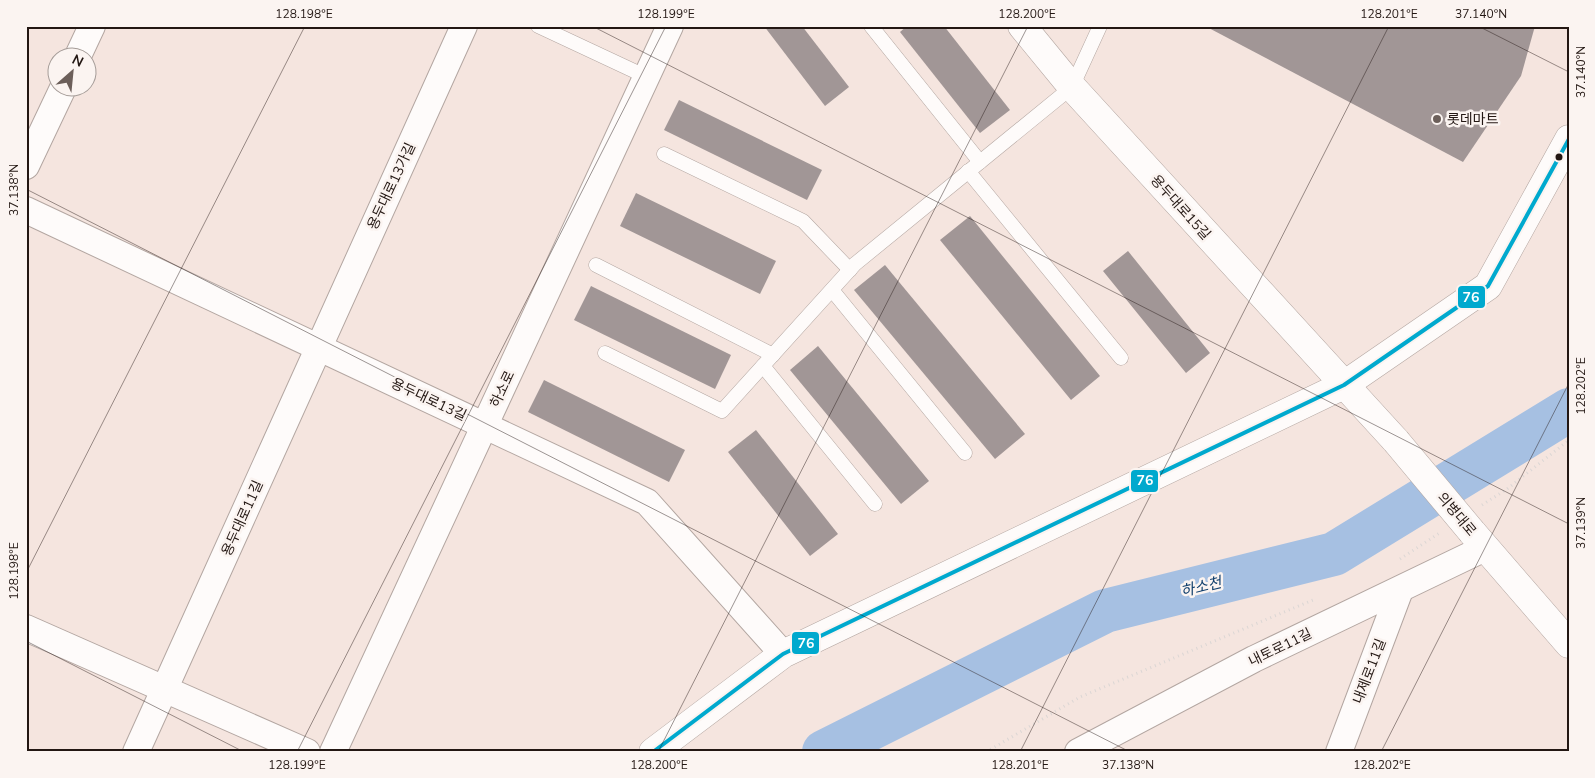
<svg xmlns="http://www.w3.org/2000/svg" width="1595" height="778" font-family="'Nunito Sans','Noto Sans KR',sans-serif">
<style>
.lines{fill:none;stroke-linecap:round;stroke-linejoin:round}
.river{stroke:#a6c0e2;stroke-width:44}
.building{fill:#a19696}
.service-casing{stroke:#b3a6a1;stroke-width:15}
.minor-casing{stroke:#b3a6a1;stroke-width:28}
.tertiary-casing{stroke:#b3a6a1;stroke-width:29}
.path{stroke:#dbd6d4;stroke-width:3;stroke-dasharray:1 4;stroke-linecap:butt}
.service{stroke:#fefbfa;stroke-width:14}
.minor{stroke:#fefbfa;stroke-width:26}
.tertiary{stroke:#fefbfa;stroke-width:28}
.tertiary-bridge-casing{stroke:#b3a6a1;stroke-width:29;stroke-linecap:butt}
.tertiary-bridge{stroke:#fefbfa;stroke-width:28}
.bus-1-casing{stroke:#fbf4f1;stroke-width:8}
.bus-1{stroke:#00a9ce;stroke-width:4}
.ticks{fill:none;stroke:#231713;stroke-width:1;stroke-opacity:0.45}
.poi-dot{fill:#6c5f5a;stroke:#fbf4f1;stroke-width:2}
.bus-dot{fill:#231713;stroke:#fbf4f1;stroke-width:2}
.labels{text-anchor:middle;stroke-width:5;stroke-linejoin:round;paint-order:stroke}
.poi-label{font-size:14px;fill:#231713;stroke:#fbf4f1;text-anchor:start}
.street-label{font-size:14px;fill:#231713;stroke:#fbf4f1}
.water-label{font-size:15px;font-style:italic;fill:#0f3e6c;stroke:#fbf4f1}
.line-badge{stroke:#fbf4f1;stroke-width:2}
.badge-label{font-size:14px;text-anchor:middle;font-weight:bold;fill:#fff}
.neatline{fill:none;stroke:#231713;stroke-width:2}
.ticks-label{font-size:12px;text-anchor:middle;fill:#231713}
</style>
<rect width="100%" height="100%" fill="#f5e5df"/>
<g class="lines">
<polyline class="river" points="824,752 1105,611 1334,554 1569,410"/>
</g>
<g class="building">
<polygon points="764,26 802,26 849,87 825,106"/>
<polygon points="907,26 944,26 1010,110 980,133 900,32"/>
<polygon points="1205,26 1535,26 1521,76 1463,162"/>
<polygon points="679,100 822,170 807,200 664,130"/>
<polygon points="636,193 776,261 760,294 620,226"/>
<polygon points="970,216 1100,376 1071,400 940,240"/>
<polygon points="1128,251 1210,353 1186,373 1103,271"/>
<polygon points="885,265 1025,434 995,459 854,290"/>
<polygon points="591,286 731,355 715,389 574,320"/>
<polygon points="818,346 929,481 901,504 790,370"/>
<polygon points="544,380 685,450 669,482 528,412"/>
<polygon points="756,430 838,534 810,556 728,452"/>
</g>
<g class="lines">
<g class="service-casing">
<g id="service">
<polyline points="538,26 647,77"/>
<polyline points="871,26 980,162"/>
<polyline points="664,154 803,221 850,270"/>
<polyline points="968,171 1121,358"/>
<polyline points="596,265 773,355"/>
<polyline points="832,290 965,453"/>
<polyline points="605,353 722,411 855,264 1072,87 1100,26"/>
<polyline points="763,366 875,504"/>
</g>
</g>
<g class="minor-casing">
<g id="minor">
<polyline points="77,58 92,26"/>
<polyline points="26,166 63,88"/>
<polyline points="26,210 647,502 783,654"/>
<polyline points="26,628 307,752"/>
<polyline points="136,752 464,26"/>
<polyline points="333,752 670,26"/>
<polyline points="1078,752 1254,659 1485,548"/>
<polyline points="1339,752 1400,590"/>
</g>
</g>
<g class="tertiary-casing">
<g id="tertiary">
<polyline points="1022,26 1072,87 1396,441"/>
<polyline points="1472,532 1569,644"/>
<polyline points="653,752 783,654 1344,385 1488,286 1569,139"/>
</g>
</g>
<g class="path">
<polyline points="1482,505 1507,489 1569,440"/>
<polyline points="1400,559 1441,532"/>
<polyline points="986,752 1080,697 1313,600"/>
</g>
<use href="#service" class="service"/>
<use href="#minor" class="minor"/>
<use href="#tertiary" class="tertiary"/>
<g class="tertiary-bridge-casing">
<polyline id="tertiary-bridge" points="1396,441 1472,532"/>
</g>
<use href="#tertiary-bridge" class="tertiary-bridge"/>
<g class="bus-1-casing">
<polyline id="bus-1" points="653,752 783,654 1344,385 1488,286 1569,139"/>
</g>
<use href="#bus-1" class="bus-1"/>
</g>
<path class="ticks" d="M592,26l977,498M1478,26l91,46M26,189l1104,563M26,573l279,-547M26,641l218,111M297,752l369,-726M658,752l370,-726M1020,752l369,-726M1381,752l188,-369"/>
<circle class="poi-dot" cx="1437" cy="119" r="5"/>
<circle class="bus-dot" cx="1559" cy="157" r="4.5"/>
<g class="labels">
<g class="poi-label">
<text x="1447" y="124">롯데마트</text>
</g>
<g class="street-label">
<text transform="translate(391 186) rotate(-65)" y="5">용두대로13가길</text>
<text transform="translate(1181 207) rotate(48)" y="5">용두대로15길</text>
<text transform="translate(502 389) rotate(-65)" y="5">하소로</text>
<text transform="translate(429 399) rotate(25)" y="5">용두대로13길</text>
<text transform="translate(1457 514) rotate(50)" y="5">의병대로</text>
<text transform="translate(242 518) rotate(-66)" y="5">용두대로11길</text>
<text transform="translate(1280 647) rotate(-26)" y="5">내토로11길</text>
<text transform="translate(1369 671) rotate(-69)" y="5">내제로11길</text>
</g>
<g class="water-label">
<text transform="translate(1201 587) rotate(-14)" y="5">하소천</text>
</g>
</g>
<g class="line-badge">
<rect x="1457" y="285" width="29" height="24" rx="5" fill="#00a9ce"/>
<rect x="1130" y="469" width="29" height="24" rx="5" fill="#00a9ce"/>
<rect x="791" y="631" width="29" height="24" rx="5" fill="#00a9ce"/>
</g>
<g class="badge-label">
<text x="1471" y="302">76</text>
<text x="1145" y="485">76</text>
<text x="806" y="648">76</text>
</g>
<rect width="1595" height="778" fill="none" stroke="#fbf4f1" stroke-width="55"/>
<g transform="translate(72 72) rotate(27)"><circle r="24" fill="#fbf4f1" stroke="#a59c98"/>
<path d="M0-4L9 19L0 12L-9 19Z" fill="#6c5f5a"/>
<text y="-8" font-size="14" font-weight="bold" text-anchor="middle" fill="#231713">N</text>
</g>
<rect x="28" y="28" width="1540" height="722" class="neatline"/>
<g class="ticks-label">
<text x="304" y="18">128.198°E</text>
<text x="666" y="18">128.199°E</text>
<text x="1027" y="18">128.200°E</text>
<text x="1389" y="18">128.201°E</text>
<text x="1481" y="18">37.140°N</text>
<text transform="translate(1581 72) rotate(-90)" y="4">37.140°N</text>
<text transform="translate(14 190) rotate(-90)" y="4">37.138°N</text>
<text transform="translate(1581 386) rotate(-90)" y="4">128.202°E</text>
<text transform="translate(1581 523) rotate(-90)" y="4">37.139°N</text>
<text transform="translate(14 571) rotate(-90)" y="4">128.198°E</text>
<text x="297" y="769">128.199°E</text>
<text x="659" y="769">128.200°E</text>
<text x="1020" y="769">128.201°E</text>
<text x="1128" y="769">37.138°N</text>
<text x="1382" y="769">128.202°E</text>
</g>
</svg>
